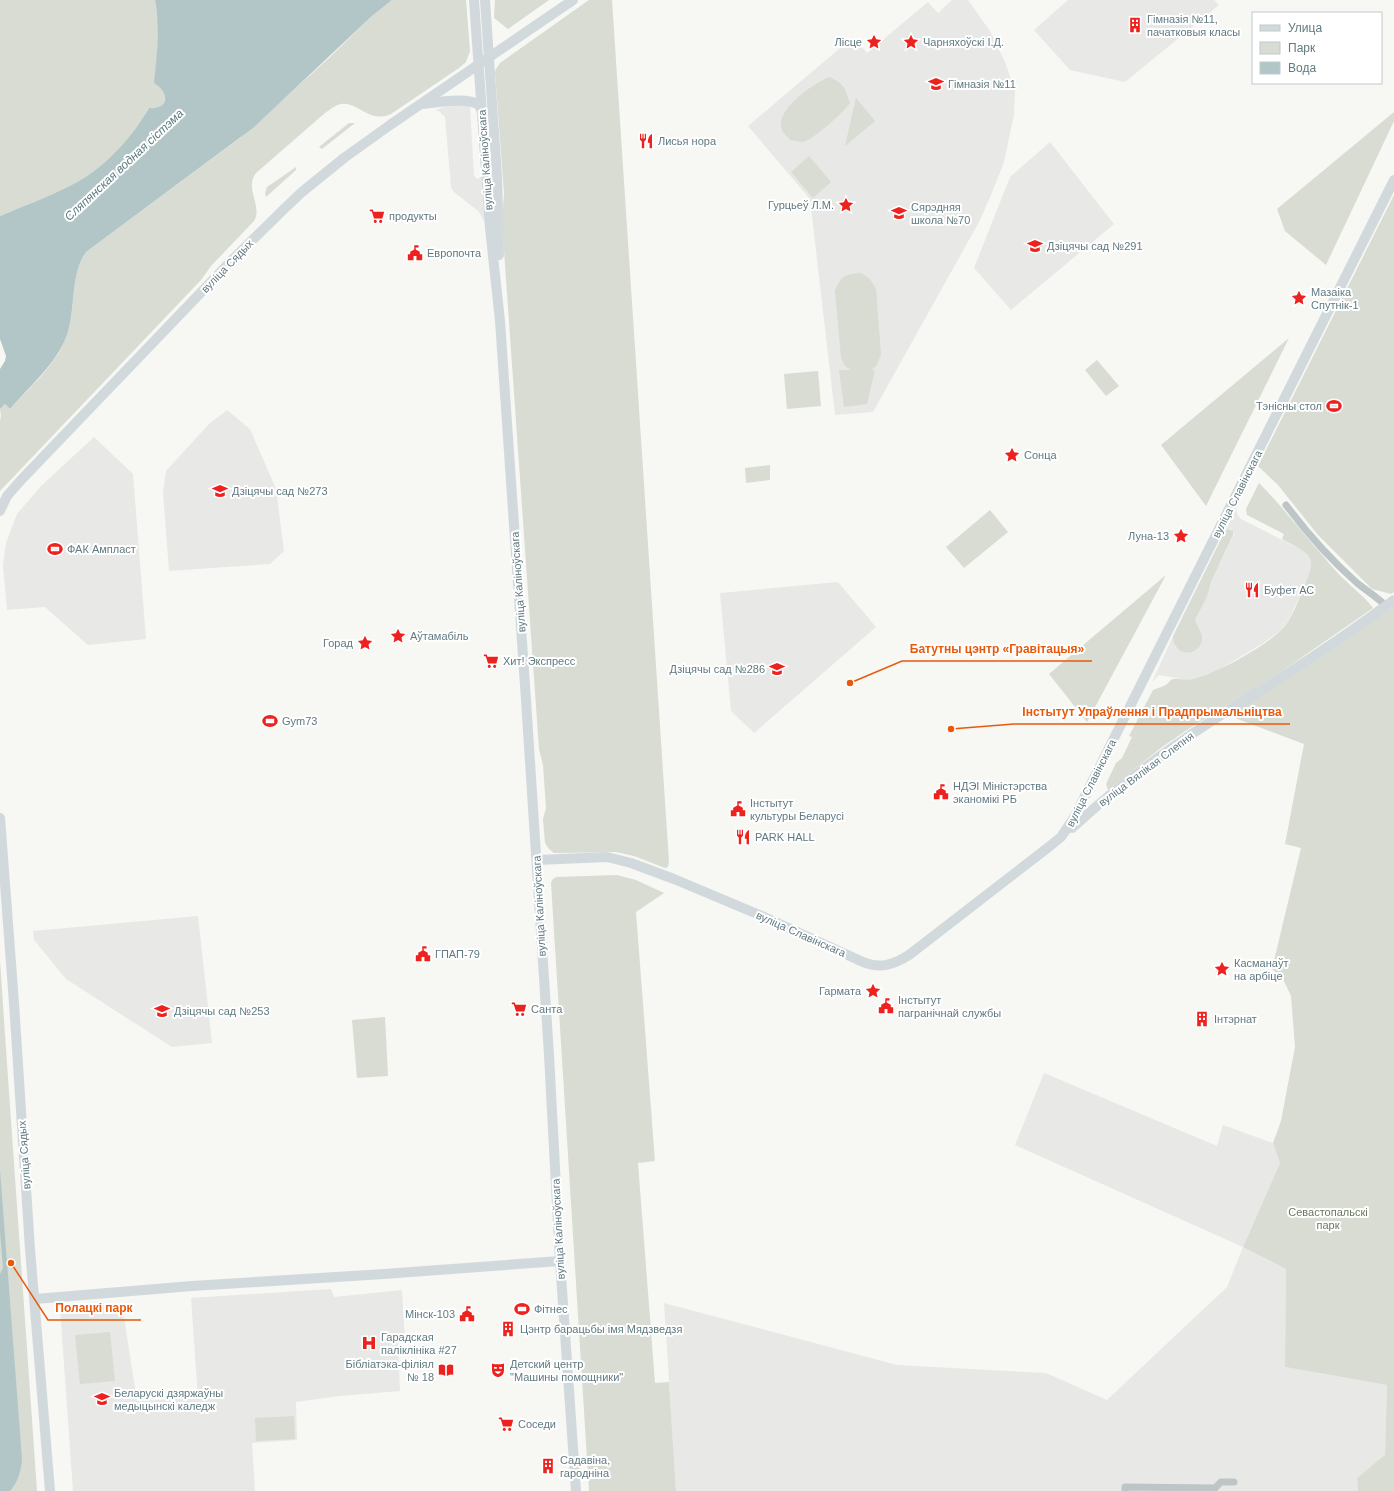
<svg xmlns="http://www.w3.org/2000/svg" width="1394" height="1491" font-family="Helvetica,sans-serif">
<style>
.built{fill:#e8e8e7}
.green{fill:#d8dcd3}
.water{fill:#b3c6c7}
.lines{fill:none;stroke-linecap:round;stroke-linejoin:round}
.street{stroke:#bdc5c7;stroke-width:7}
.secondary{stroke:#d2d9dc;stroke-width:10}
.labels{text-anchor:middle;stroke-width:4;stroke-linejoin:round;paint-order:stroke}
.poi-label{font-size:11px;fill:#607a81;stroke:#fff;text-anchor:start}
.street-label{font-size:11px;fill:#607a81;stroke:#fff}
.park-label{font-size:11px;fill:#697860;stroke:#fff}
.water-label{font-size:12px;font-style:italic;fill:#5b7a7c;stroke:#fff}
.leader{fill:none;stroke:#e8590c;stroke-width:1.5}
.callout-dot{fill:#e8590c;stroke:#fff;stroke-width:1.5}
.callout-label{font-size:12px;text-anchor:middle;font-weight:bold;fill:#e8590c;stroke:#fff;stroke-width:4;stroke-linejoin:round;paint-order:stroke}
</style>
<rect width="100%" height="100%" fill="#f7f7f4"/>
<g class="built">
<polygon points="952,0 968,0 990,31 1005,62 1015,91 1014,115 1004,162 991,195 979,222 873,412 835,415 810,199 748,126 853,37 867,53 928,2 938,13"/>
<polygon points="1068,0 1214,0 1219,5 1125,82 1070,70 1034,30"/>
<polygon points="473,104 470,108 474,176 478,179 482,176 485,224 482,217 478,211 454,192 451,187 445,117 439,111 436,110 431,112 443,107"/>
<polygon points="1050,142 1114,224 1011,310 974,268 1010,177"/>
<polygon points="227,410 250,429 276,489 284,551 270,564 169,571 163,492 166,471 209,424"/>
<polygon points="94,437 133,474 146,639 88,645 45,607 7,610 3,565 6,543 17,514 41,486"/>
<polygon points="1237,508 1237,514 1241,519 1304,551 1310,557 1312,567 1311,573 1288,621 1280,631 1262,644 1218,670 1200,677 1187,680 1159,675 1152,682 1173,636 1174,643 1176,648 1189,652 1197,649 1195,620 1207,597 1211,582 1234,534 1231,529 1228,529 1225,531"/>
<polygon points="838,582 876,627 754,733 731,711 720,593"/>
<polygon points="198,916 212,1043 172,1047 66,979 34,940 33,931"/>
<polygon points="1044,1073 1217,1146 1223,1125 1273,1143 1280,1163 1243,1247 1286,1269 1285,1367 1387,1385 1385,1456 1357,1478 1358,1491 676,1491 664,1303 897,1365 1046,1373 1107,1400 1227,1287 1243,1247 1015,1145"/>
<polygon points="331,1289 334,1297 402,1290 405,1342 398,1343 400,1391 340,1396 296,1402 297,1440 252,1443 255,1491 73,1491 60,1308 122,1304 137,1401 198,1398 191,1298"/>
</g>
<g class="green">
<path d="M0,0h155l3,23 -1,39 2,24c8,7 8,16 0,22h-10c-17,29 -41,56 -70,73 -25,14 -53,24 -79,35z"/>
<path d="M392,0h74l4,51 -4,11 -7,6 -68,46c-22,10 -32,-12 -50,-10 -6,1 -11,6 -16,9l-69,60c-12,15 7,33 -2,48l-43,45 -10,14 -201,211v-70l1,-5 -1,-7 5,-5 5,5c20,-22 47,-45 57,-74 9,-26 3,-61 19,-83l154,-114 89,-80 43,-42z"/>
<polygon points="495,0 549,0 508,29 494,18"/>
<polygon points="589,0 612,0 669,862 668,867 665,868 634,856 616,852 554,853 549,849 545,843 543,819 546,808 543,765 539,749 502,222 504,193 495,72 496,69 500,63"/>
<path d="M829,77c15,6 16,11 21,26 -5,8 -38,38 -47,39 -4,0 -9,-2 -13,-2 -2,-3 -7,-7 -8,-10 -8,-20 31,-46 47,-53z"/>
<polygon points="856,98 875,121 845,146"/>
<polygon points="1394,112 1394,121 1326,265 1285,231 1277,209"/>
<polygon points="349,123 355,123 322,149 319,147"/>
<polygon points="809,156 831,182 813,198 791,172"/>
<polygon points="296,167 296,170 266,197 265,193 267,187"/>
<polygon points="1394,195 1394,592 1391,594 1372,589 1318,535 1278,485 1258,466"/>
<path d="M861,273l9,6 6,10 5,65 -4,11 -6,5h4l-8,34 -23,3 -5,-37h12l-6,-4 -4,-8 -6,-67c6,-15 10,-17 26,-18z"/>
<polygon points="1289,338 1206,506 1161,445"/>
<polygon points="1097,360 1119,386 1106,396 1085,370"/>
<polygon points="818,371 821,406 787,409 784,374"/>
<polygon points="770,465 770,480 746,483 745,468"/>
<path d="M1259,483c23,23 43,50 65,74 7,9 15,18 23,25 9,9 19,16 26,26l-98,68 -82,50 -31,21 -54,43 -2,-6 10,-21 6,-5 10,-21 -3,-1 24,-46c4,-2 10,-3 14,-6 3,-2 3,-5 7,-5 6,-1 12,2 18,0 22,-4 78,-35 92,-52 9,-11 14,-26 19,-38 16,-34 8,-34 -21,-50l2,-5 -37,-19 -1,-6z"/>
<polygon points="990,510 1008,532 964,568 946,547"/>
<path d="M1228,529l5,2v4l-22,47 -4,15 -12,23c2,6 7,12 7,18 0,19 -30,20 -29,-2l52,-105z"/>
<polygon points="1166,575 1087,722 1049,674"/>
<polygon points="1394,606 1394,1491 1358,1491 1357,1478 1385,1455 1387,1385 1285,1367 1286,1269 1243,1247 1280,1163 1273,1143 1281,1121 1295,1047 1291,996 1283,979 1272,969 1301,848 1285,844 1304,744 1227,715 1364,627"/>
<polygon points="617,875 636,880 664,893 636,912 655,1161 638,1163 655,1383 669,1382 676,1491 589,1491 551,883 552,880 556,877"/>
<polygon points="0,960 5,1035 37,1491 0,1491"/>
<polygon points="385,1017 388,1076 357,1078 352,1020"/>
<polygon points="110,1332 115,1381 80,1384 75,1335"/>
<polygon points="294,1416 295,1439 256,1441 255,1418"/>
</g>
<g class="water">
<path d="M155,0h237l-20,16 -119,112 -167,124c-16,22 -10,57 -19,83 -10,28 -38,52 -57,74l-5,-5 -5,5v-40l5,-8 1,-5 -6,-17v-123c26,-11 54,-21 79,-35 29,-17 53,-44 70,-73 20,2 21,-16 5,-25 3,-28 6,-55 1,-83z"/>
<path d="M0,1170l22,289c-1,12 -4,23 -12,32h-10v-217l3,-6 -3,-36z"/>
</g>
<g class="lines">
<g class="street">
<path d="M1286,505c21,28 45,55 71,78 10,8 20,14 29,23"/>
<polyline points="1125,1491 1125,1487 1215,1488 1221,1482 1234,1482"/>
</g>
<g class="secondary">
<polyline points="474,0 490,228 500,321 526,700 549,1055 560,1261 576,1491"/>
<polyline points="485,0 497,176 499,255"/>
<path d="M424,104c13,-2 44,-7 55,1l3,6"/>
<polyline points="0,511 7,496 22,479 234,258 284,209 302,192 344,158 390,125 573,0"/>
<polyline points="0,818 14,1003 30,1249 50,1491"/>
<path d="M1072,828c34,-31 69,-59 107,-85 32,-23 66,-43 100,-64 39,-25 77,-51 115,-79"/>
<path d="M537,860l70,-3 24,6 43,16 88,37 101,46c17,7 30,3 46,-7l141,-109 11,-9 14,-21 319,-636"/>
<polyline points="35,1299 192,1286 384,1274 560,1261"/>
</g>
</g>
<defs>
<g id="building-bare" transform="scale(1.2)"><path d="M-4-6H4V6H1V3H-1V6H-4ZM-2.5-4.3h1.7v1.8h-1.7ZM.8-4.3h1.7v1.8H.8ZM-2.5-1h1.7V.8h-1.7ZM.8-1h1.7V.8H.8Z" fill="#ed221e" stroke="#fff" stroke-width="2.5" paint-order="stroke"/></g>
<g id="sight-bare" transform="scale(1.2)"><path d="M0-6L1.8-2.2L6-1.7L2.9 1.2L3.7 5.4L0 3.3L-3.7 5.4L-2.9 1.2L-6-1.7L-1.8-2.2Z" fill="#ed221e" stroke="#fff" stroke-width="2.5" paint-order="stroke"/></g>
<g id="school-bare" transform="scale(1.2)"><path d="M0-5L7-2L0 1L-7-2ZM-4 1L0 2.5L4 1V4Q0 6-4 4Z" fill="#ed221e" stroke="#fff" stroke-width="2.5" paint-order="stroke"/></g>
<g id="restaurant-bare" transform="scale(1.2)"><path d="M-5-6h1v4h1v-4h1v4h1v-4h1v5L-1.5 .5V6h-2V.5L-5-1ZM5-6V6H3V1.5H1.5Q1.5-4 5-6Z" fill="#ed221e" stroke="#fff" stroke-width="2.5" paint-order="stroke"/></g>
<g id="supermarket-bare" transform="scale(1.2)"><path d="M-6-5.5h2.5l.6 2H6L4.5 2H-2.5L-4.4-4H-6ZM-1.5 3.2a1.3 1.3 0 1 0 .1 0ZM3 3.2a1.3 1.3 0 1 0 .1 0Z" fill="#ed221e" stroke="#fff" stroke-width="2.5" paint-order="stroke"/></g>
<g id="civic-bare" transform="scale(1.2)"><path d="M-.6-6.5H3V-4.5H.6V-3L4-1V1h2V6H-6V1h2V-1L-.6-3ZM-1.2 2.5V6h2.4V2.5Z" fill="#ed221e" stroke="#fff" stroke-width="2.5" paint-order="stroke"/></g>
<g id="stadium-bare" transform="scale(1.2)"><path d="M0-5a6.5 5 0 1 0 0 10a6.5 5 0 1 0 0-10ZM-3.5-1.8h7v3.6h-7Z" fill="#ed221e" stroke="#fff" stroke-width="2.5" paint-order="stroke"/></g>
<g id="hospital-bare" transform="scale(1.2)"><path d="M-5-5h3v3.5h4V-5h3V5h-3V1.5h-4V5h-3Z" fill="#ed221e" stroke="#fff" stroke-width="2.5" paint-order="stroke"/></g>
<g id="library-bare" transform="scale(1.2)"><path d="M-6-4Q-3-5.5-.7-3.5V5Q-3 3-6 4ZM6-4Q3-5.5 .7-3.5V5Q3 3 6 4Z" fill="#ed221e" stroke="#fff" stroke-width="2.5" paint-order="stroke"/></g>
<g id="theatre-bare" transform="scale(1.2)"><path d="M-5-5.5Q0-4 5-5.5V0Q5 5 0 6Q-5 5-5 0ZM-3.3-2.5H-1v1.5H-3.3ZM1-2.5H3.3v1.5H1ZM-2.8 1Q0 5.5 2.8 1Z" fill="#ed221e" stroke="#fff" stroke-width="2.5" paint-order="stroke"/></g>
<g id="university-bare" transform="scale(1.2)"><path d="M0-5L7-2L0 1L-7-2ZM-4 1L0 2.5L4 1V4Q0 6-4 4Z" fill="#ed221e" stroke="#fff" stroke-width="2.5" paint-order="stroke"/></g>
</defs>
<g fill-rule="evenodd">
<use href="#building-bare" x="1135" y="25"/>
<use href="#sight-bare" x="874" y="42"/>
<use href="#sight-bare" x="911" y="42"/>
<use href="#school-bare" x="936" y="84"/>
<use href="#restaurant-bare" x="646" y="141"/>
<use href="#sight-bare" x="846" y="205"/>
<use href="#school-bare" x="899" y="213"/>
<use href="#supermarket-bare" x="377" y="216"/>
<use href="#school-bare" x="1035" y="246"/>
<use href="#civic-bare" x="415" y="253"/>
<use href="#sight-bare" x="1299" y="298"/>
<use href="#stadium-bare" x="1334" y="406"/>
<use href="#sight-bare" x="1012" y="455"/>
<use href="#school-bare" x="220" y="491"/>
<use href="#sight-bare" x="1181" y="536"/>
<use href="#stadium-bare" x="55" y="549"/>
<use href="#restaurant-bare" x="1252" y="590"/>
<use href="#sight-bare" x="398" y="636"/>
<use href="#sight-bare" x="365" y="643"/>
<use href="#supermarket-bare" x="491" y="661"/>
<use href="#school-bare" x="777" y="669"/>
<use href="#stadium-bare" x="270" y="721"/>
<use href="#civic-bare" x="941" y="792"/>
<use href="#civic-bare" x="738" y="809"/>
<use href="#restaurant-bare" x="743" y="837"/>
<use href="#civic-bare" x="423" y="954"/>
<use href="#sight-bare" x="1222" y="969"/>
<use href="#sight-bare" x="873" y="991"/>
<use href="#civic-bare" x="886" y="1006"/>
<use href="#supermarket-bare" x="519" y="1009"/>
<use href="#school-bare" x="162" y="1011"/>
<use href="#building-bare" x="1202" y="1019"/>
<use href="#stadium-bare" x="522" y="1309"/>
<use href="#civic-bare" x="467" y="1314"/>
<use href="#building-bare" x="508" y="1329"/>
<use href="#hospital-bare" x="369" y="1343"/>
<use href="#library-bare" x="446" y="1370"/>
<use href="#theatre-bare" x="498" y="1370"/>
<use href="#university-bare" x="102" y="1399"/>
<use href="#supermarket-bare" x="506" y="1424"/>
<use href="#building-bare" x="548" y="1466"/>
</g>
<g class="labels">
<g class="poi-label">
<text x="1147" y="23">Гімназія №11,<tspan x="1147" dy="13">пачатковыя класы</tspan></text>
<text x="862" y="46" text-anchor="end">Лісце</text>
<text x="923" y="46">Чарняхоўскі І.Д.</text>
<text x="948" y="88">Гімназія №11</text>
<text x="658" y="145">Лисья нора</text>
<text x="834" y="209" text-anchor="end">Гурцьеў Л.М.</text>
<text x="911" y="211">Сярэдняя<tspan x="911" dy="13">школа №70</tspan></text>
<text x="389" y="220">продукты</text>
<text x="1047" y="250">Дзіцячы сад №291</text>
<text x="427" y="257">Европочта</text>
<text x="1311" y="296">Мазаіка<tspan x="1311" dy="13">Спутнік-1</tspan></text>
<text x="1322" y="410" text-anchor="end">Тэнісны стол</text>
<text x="1024" y="459">Сонца</text>
<text x="232" y="495">Дзіцячы сад №273</text>
<text x="1169" y="540" text-anchor="end">Луна-13</text>
<text x="67" y="553">ФАК Ампласт</text>
<text x="1264" y="594">Буфет АС</text>
<text x="410" y="640">Аўтамабіль</text>
<text x="353" y="647" text-anchor="end">Горад</text>
<text x="503" y="665">Хит! Экспресс</text>
<text x="765" y="673" text-anchor="end">Дзіцячы сад №286</text>
<text x="282" y="725">Gym73</text>
<text x="953" y="790">НДЭІ Міністэрства<tspan x="953" dy="13">эканомікі РБ</tspan></text>
<text x="750" y="807">Інстытут<tspan x="750" dy="13">культуры Беларусі</tspan></text>
<text x="755" y="841">PARK HALL</text>
<text x="435" y="958">ГПАП-79</text>
<text x="1234" y="967">Касманаўт<tspan x="1234" dy="13">на арбіце</tspan></text>
<text x="861" y="995" text-anchor="end">Гармата</text>
<text x="898" y="1004">Інстытут<tspan x="898" dy="13">пагранічнай службы</tspan></text>
<text x="531" y="1013">Санта</text>
<text x="174" y="1015">Дзіцячы сад №253</text>
<text x="1214" y="1023">Інтэрнат</text>
<text x="534" y="1313">Фітнес</text>
<text x="455" y="1318" text-anchor="end">Мінск-103</text>
<text x="520" y="1333">Цэнтр барацьбы імя Мядзведзя</text>
<text x="381" y="1341">Гарадская<tspan x="381" dy="13">паліклініка #27</tspan></text>
<text x="434" y="1368" text-anchor="end">Бібліатэка-філіял<tspan x="434" dy="13">№ 18</tspan></text>
<text x="510" y="1368">Детский центр<tspan x="510" dy="13">"Машины помощники"</tspan></text>
<text x="114" y="1397">Беларускі дзяржаўны<tspan x="114" dy="13">медыцынскі каледж</tspan></text>
<text x="518" y="1428">Соседи</text>
<text x="560" y="1464">Садавіна,<tspan x="560" dy="13">гародніна</tspan></text>
</g>
<g class="street-label">
<text transform="translate(485 160) rotate(-94)" y="4">вуліца Каліноўскага</text>
<text transform="translate(227 266) rotate(-46)" y="4">вуліца Сядых</text>
<text transform="translate(1237 494) rotate(-63)" y="4">вуліца Славінскага</text>
<text transform="translate(518 582) rotate(-94)" y="4">вуліца Каліноўскага</text>
<text transform="translate(1146 769) rotate(-37)" y="4">вуліца Вялікая Слепня</text>
<text transform="translate(1091 783) rotate(-63)" y="4">вуліца Славінскага</text>
<text transform="translate(539 906) rotate(-93)" y="4">вуліца Каліноўскага</text>
<text transform="translate(801 934) rotate(24)" y="4">вуліца Славінскага</text>
<text transform="translate(24 1155) rotate(-94)" y="4">вуліца Сядых</text>
<text transform="translate(558 1229) rotate(-93)" y="4">вуліца Каліноўскага</text>
</g>
<g class="park-label">
<text x="1328" y="1216">Севастопальскі<tspan x="1328" dy="13">парк</tspan></text>
</g>
<g class="water-label">
<text transform="translate(124 165) rotate(-43)" y="4">Сляпянская водная сістэма</text>
</g>
</g>
<path class="leader" d="M850 683L902 661H1092M951 729L1014 724H1290M11 1263L48 1320H141"/>
<g class="callout-dot">
<circle cx="850" cy="683" r="4"/>
<circle cx="951" cy="729" r="4"/>
<circle cx="11" cy="1263" r="4"/>
</g>
<g class="callout-label">
<text x="997" y="653">Батутны цэнтр «Гравітацыя»</text>
<text x="1152" y="716">Інстытут Упраўлення і Прадпрымальніцтва</text>
<text x="94" y="1312">Полацкі парк</text>
</g>
<rect x="1252" y="12" width="130" height="72" fill="#ffffff" stroke="#bfcacd"/>
<rect x="1260" y="25" width="20" height="6" fill="#d2d9dc" stroke="#bfcacd"/>
<text x="1288" y="32" font-size="12" fill="#607a81">Улица</text>
<rect x="1260" y="42" width="20" height="12" fill="#d8dcd3" stroke="#bfcacd"/>
<text x="1288" y="52" font-size="12" fill="#607a81">Парк</text>
<rect x="1260" y="62" width="20" height="12" fill="#b3c6c7" stroke="#bfcacd"/>
<text x="1288" y="72" font-size="12" fill="#607a81">Вода</text>
</svg>
